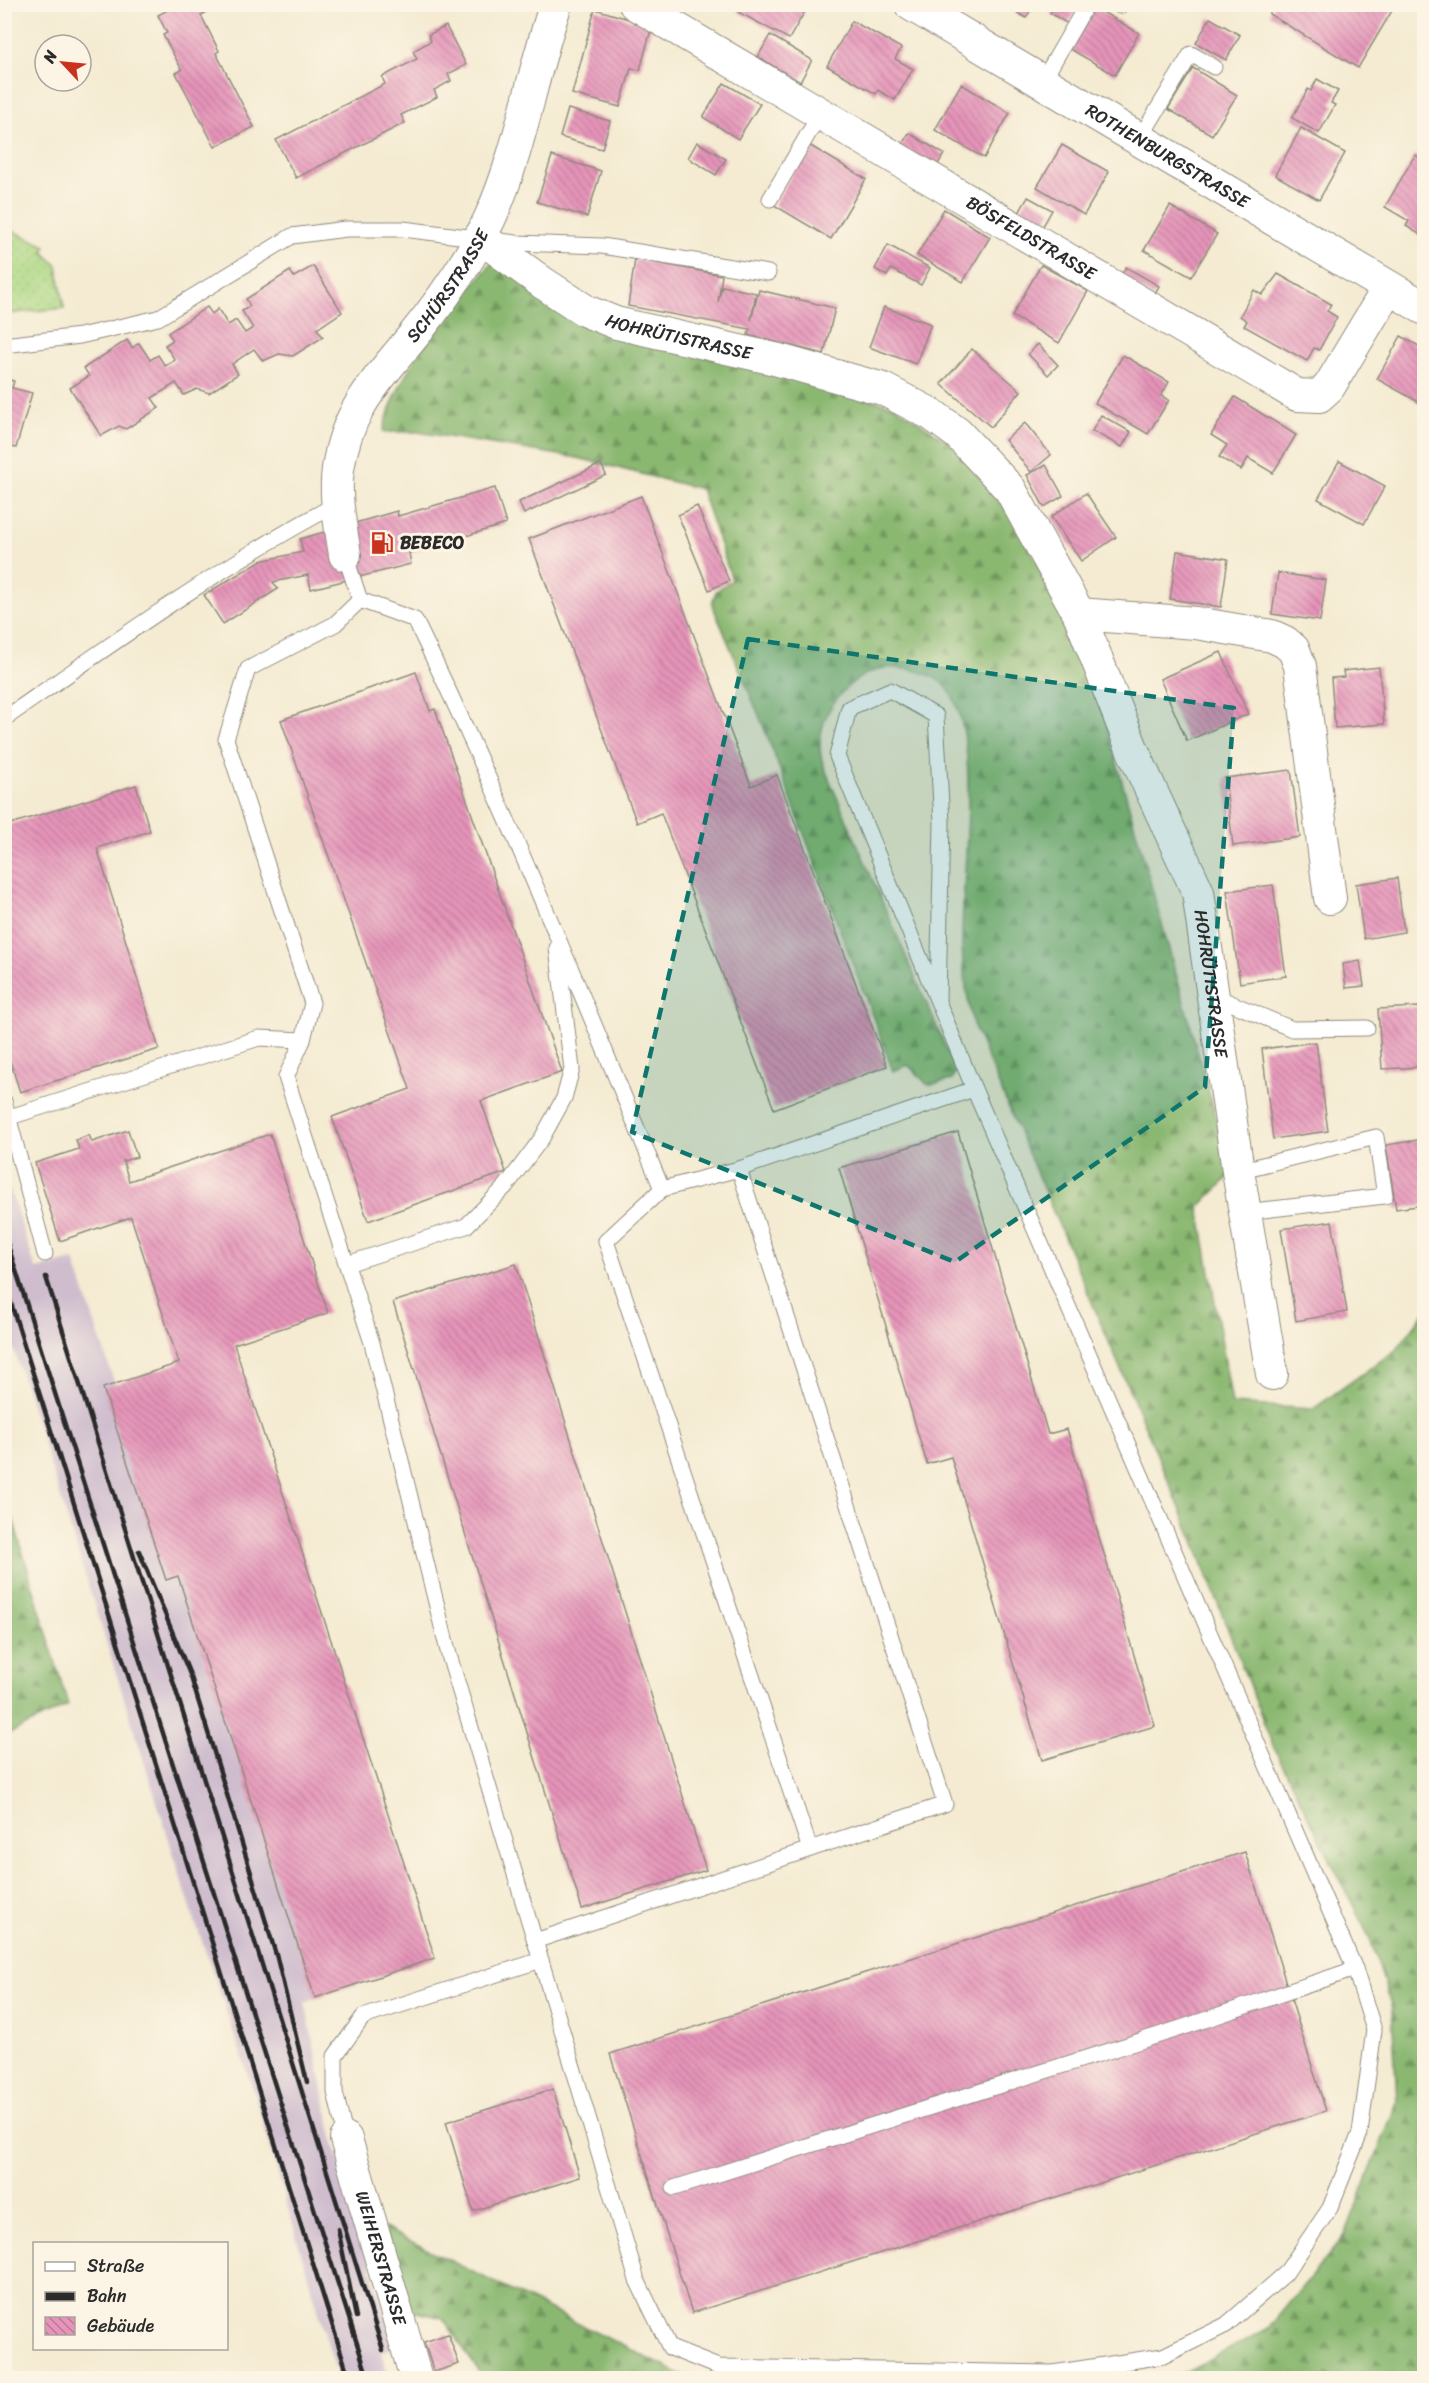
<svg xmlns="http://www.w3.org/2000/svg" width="1429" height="2383" font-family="Sriracha,sans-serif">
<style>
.railway{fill:#cfbdce}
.forest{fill:url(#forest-firs);stroke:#5a724e;stroke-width:1.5}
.park{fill:url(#park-dots);stroke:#6c8157;stroke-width:1.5}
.building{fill:url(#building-back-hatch)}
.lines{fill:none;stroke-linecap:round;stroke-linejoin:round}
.lane-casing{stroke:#908b7e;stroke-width:17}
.street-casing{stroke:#908b7e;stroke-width:34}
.secondary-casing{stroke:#908b7e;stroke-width:35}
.lane{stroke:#fff;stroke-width:15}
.street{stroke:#fff;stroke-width:32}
.secondary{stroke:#fff;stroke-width:33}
.rail{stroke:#2b2b2b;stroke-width:4.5}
.marked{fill:#0f766e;fill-opacity:0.2;stroke:#0f766e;stroke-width:4.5;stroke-dasharray:12 8;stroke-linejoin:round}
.labels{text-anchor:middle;stroke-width:6;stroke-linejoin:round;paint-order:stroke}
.street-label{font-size:18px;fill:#2b2b2b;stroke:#fcf5e5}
.poi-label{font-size:18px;font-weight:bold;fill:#2b2b2b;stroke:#fcf5e5;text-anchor:start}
</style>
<defs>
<pattern id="forest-firs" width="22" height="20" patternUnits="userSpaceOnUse" patternTransform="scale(1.5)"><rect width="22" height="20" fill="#8ab871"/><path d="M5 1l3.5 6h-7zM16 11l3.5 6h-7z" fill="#71965d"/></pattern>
<pattern id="park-dots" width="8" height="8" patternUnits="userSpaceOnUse" patternTransform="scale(1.5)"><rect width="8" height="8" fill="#add783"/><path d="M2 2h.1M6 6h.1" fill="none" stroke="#95b971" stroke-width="1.8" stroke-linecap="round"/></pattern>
<pattern id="building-back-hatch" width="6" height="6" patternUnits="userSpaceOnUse" patternTransform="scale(1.5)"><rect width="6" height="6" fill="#e694b9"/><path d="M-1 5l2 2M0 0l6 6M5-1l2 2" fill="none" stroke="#bb7997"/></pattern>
</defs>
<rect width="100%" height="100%" fill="#fcf5e5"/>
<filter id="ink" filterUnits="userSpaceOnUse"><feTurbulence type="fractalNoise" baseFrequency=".0167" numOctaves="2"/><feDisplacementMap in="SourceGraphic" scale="12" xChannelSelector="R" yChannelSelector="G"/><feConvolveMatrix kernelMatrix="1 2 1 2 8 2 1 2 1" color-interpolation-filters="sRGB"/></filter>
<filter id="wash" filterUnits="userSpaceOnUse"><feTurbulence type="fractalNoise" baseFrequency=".008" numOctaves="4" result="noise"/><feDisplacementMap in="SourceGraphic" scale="24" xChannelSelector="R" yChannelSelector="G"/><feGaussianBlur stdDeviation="1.35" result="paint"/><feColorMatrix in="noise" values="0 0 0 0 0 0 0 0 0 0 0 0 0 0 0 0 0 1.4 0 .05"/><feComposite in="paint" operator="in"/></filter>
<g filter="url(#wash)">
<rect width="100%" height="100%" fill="#f4ebd2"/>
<polygon class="railway" points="4,1172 36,1269 74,1260 115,1384 166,1580 178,1576 315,1998 305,2002 334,2143 395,2347 381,2353 389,2378 338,2378 254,2092 189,1903 5,1322"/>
<g class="forest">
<path d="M497,257l206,97 192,52 64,43 38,42 86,151 149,532 -33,33 33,197 81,5 84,-60 27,-36v1065h-251l94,-48 78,-95 52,-133 -5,-94 -21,-67 -99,-197 -78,-203 -221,-517c-6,-27 -11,-57 -11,-85 -1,-62 22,-204 -15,-251 -10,-12 -27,-17 -41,-19 -7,0 -16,-3 -22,-1 -36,8 -64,42 -64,79 0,14 7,26 12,39l124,285 -4,9 -24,5 -20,-20 -15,6 -130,-346 -51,-121 4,-13 16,-11 -31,-91 -123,-31 -160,-26h-35c17,-70 69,-121 114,-175z"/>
<polygon points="5,1492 68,1705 5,1736 4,1736"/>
<polygon points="384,2228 688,2378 483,2378 443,2318 405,2309"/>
</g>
<polygon class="park" points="4,227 46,246 43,252 57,265 64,308 5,314"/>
<g id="blocks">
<g class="building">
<polygon points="163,4 201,4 205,13 201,15 219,51 216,53 254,127 215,147 176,73 182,70 163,35 167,33 158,15 166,11"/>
<polygon points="743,4 809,4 789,39 738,12"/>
<polygon points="1002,4 1034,4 1026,18"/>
<polygon points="1275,4 1396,4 1358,68 1269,14"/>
<polygon points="1055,5 1079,5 1068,24 1050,13"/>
<polygon points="1094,7 1139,33 1115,75 1070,49"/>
<polygon points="595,9 652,26 640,70 631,68 620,107 572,94"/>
<polygon points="1210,18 1240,35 1226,60 1196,43"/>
<polygon points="852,21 901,48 895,59 913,69 895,100 878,90 876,94 827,66"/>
<polygon points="446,26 466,65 448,74 451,81 434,90 437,97 401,115 405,123 296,178 276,140 385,84 382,77 417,59 413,51 431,41 428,35"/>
<polygon points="770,35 812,60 800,82 758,57"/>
<polygon points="1193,68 1237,95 1212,135 1168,109"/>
<polygon points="1317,79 1338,91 1331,103 1335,105 1319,133 1292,118 1308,89 1311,91"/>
<polygon points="724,83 760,104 738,139 703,117"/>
<polygon points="961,84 1010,113 984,158 935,130"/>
<polygon points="568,109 610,121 602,149 560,137"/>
<polygon points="1301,128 1345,153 1319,200 1275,175"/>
<polygon points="909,133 944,154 934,171 899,149"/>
<polygon points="697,142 726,159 716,175 688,158"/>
<polygon points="809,145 866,179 831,239 774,205"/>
<polygon points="1062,145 1109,172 1084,215 1037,187"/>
<polygon points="1415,155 1424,160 1424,237 1406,226 1409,221 1385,207"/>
<polygon points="552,156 601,171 587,217 537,202"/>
<polygon points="1028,197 1052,210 1040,231 1016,218"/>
<polygon points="1170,206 1217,234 1191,277 1144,250"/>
<polygon points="944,209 990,237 963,282 917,255"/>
<polygon points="888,245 930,268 921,285 891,269 887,276 875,269"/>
<polygon points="635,259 722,275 718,302 722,286 756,293 751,320 759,290 835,308 824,354 748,335 750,329 628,306"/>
<polygon points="1041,265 1088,291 1059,343 1012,316"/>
<polygon points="313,266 342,312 317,329 323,337 293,356 279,354 263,361 254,349 232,364 238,374 209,393 197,389 184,395 176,383 152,398 159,408 126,429 119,426 101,436 70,388 89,376 84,368 127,340 132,348 139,343 150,360 158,355 165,366 175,360 165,345 173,340 168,333 207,307 212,314 218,309 228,325 236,320 245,333 253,328 242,311 250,306 246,299 290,271 294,277"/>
<polygon points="1126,267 1159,286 1153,297 1120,277"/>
<polygon points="1278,274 1331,304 1327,311 1337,317 1319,350 1314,348 1307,361 1244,326 1247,321 1240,316 1254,290 1262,295"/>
<polygon points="884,307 931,324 916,364 869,347"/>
<polygon points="1401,336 1424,349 1424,405 1377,379"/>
<polygon points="1038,344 1058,365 1048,375 1028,354"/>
<polygon points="972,349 1021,391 991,427 941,384"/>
<polygon points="1123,355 1169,382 1161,396 1169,400 1148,434 1095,403"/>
<polygon points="4,379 14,381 12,388 32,393 16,448 4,446"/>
<polygon points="1235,397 1296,435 1273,473 1248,458 1241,470 1219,457 1227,445 1211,435"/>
<polygon points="1101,415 1131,432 1122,447 1092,431"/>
<polygon points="1025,423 1051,455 1031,472 1005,440"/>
<polygon points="1339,461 1385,486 1364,524 1318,499"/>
<polygon points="601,464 606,475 524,514 519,502"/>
<polygon points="1046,465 1063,496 1044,507 1027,475"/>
<polygon points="495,488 506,524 409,553 411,564 311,589 308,575 273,582 278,589 223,624 204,595 260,561 303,552 300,539 397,511 398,516"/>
<polygon points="1086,493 1116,537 1081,561 1051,517"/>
<polygon points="641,496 751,786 777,775 887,1066 774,1109 661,813 637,823 529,539"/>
<polygon points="697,506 729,581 709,590 678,515"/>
<polygon points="1177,551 1228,559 1221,607 1170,599"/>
<polygon points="1278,573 1326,580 1320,621 1272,614"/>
<polygon points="1221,652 1248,714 1187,741 1160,679"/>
<polygon points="1379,667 1384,724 1335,728 1331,678 1344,677 1343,671"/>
<polygon points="416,672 430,711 435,709 562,1072 481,1101 506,1172 368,1221 332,1117 410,1089 281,720"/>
<polygon points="1291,770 1300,837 1233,846 1225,778"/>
<polygon points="136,785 150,831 97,848 159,1049 20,1092 4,1042 4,826"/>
<polygon points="1397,878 1404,932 1364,939 1356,884"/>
<polygon points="1273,885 1286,976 1240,983 1227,891"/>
<polygon points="1360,961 1364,986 1346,988 1343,964"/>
<polygon points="1419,1007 1422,1067 1382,1069 1378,1009"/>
<polygon points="1316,1042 1328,1131 1273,1139 1262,1049"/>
<polygon points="128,1130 137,1157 123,1161 129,1181 270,1134 328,1313 234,1344 435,1958 315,1998 178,1576 166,1580 103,1388 179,1363 131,1217 60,1241 35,1163 79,1149 76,1140 89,1135 92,1142"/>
<polygon points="958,1132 1048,1434 1067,1429 1155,1726 1042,1760 951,1457 927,1464 839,1168"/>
<polygon points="1424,1139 1424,1205 1396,1209 1386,1145"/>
<polygon points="1332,1221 1347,1312 1296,1321 1281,1229"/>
<polygon points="516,1264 706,1870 582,1909 393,1302"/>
<polygon points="1245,1852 1326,2111 692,2313 610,2054"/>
<polygon points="553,2089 580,2177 473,2211 446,2122"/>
<polygon points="448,2334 459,2364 434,2372 424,2342"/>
</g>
</g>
</g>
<g filter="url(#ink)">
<use href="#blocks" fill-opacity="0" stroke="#908b7e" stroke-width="1.5"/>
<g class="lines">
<g class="lane-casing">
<g id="lane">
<polyline points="1116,4 1120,6"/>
<polyline points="1042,82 1087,4"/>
<polyline points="1139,140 1191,54 1214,67"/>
<polyline points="770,199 820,114"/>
<polyline points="4,345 80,336 158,318 292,236 346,229 403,229 516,243 602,246 768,273"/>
<polyline points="345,555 360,600 335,624 248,669 226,739 312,1003 303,1040 286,1077 372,1343 449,1655 637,2280 670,2348 718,2367 1053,2373 1163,2356 1226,2325 1285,2274 1330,2208 1360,2133 1374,2030 1355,1969 974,1089 837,756 849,708 890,690 936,716 942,823 938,1000"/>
<path d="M360,600l55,20c90,186 168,377 247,569l77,-20 206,635 -410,137"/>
<path d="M4,719c109,-76 216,-153 333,-215"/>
<polyline points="1213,1004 1226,1001 1292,1029 1367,1028"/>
<polyline points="4,1101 45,1254"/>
<polyline points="10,1117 259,1038 303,1040"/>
<polyline points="739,1169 974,1089"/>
<polyline points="1238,1171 1376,1137 1385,1196 1245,1212"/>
<polyline points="662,1189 606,1241 810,1849"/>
<polyline points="347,1264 466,1226 506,1186 542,1138 564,1098 572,1069 557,948"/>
<polyline points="346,2139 335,2092 335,2056 363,2017 541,1960"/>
<polyline points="674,2188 1178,2029 1355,1969"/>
</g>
</g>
<g class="street-casing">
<g id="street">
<path id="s1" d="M635,4l662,391 22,1 10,-9 60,-100"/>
<path id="s2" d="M480,237l63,46 43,28 30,12 159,36 108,30 48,25 26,19 53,56 69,125 54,137 65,141 40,279 34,203"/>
<path id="s3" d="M345,555c-4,-28 -11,-57 -7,-86 8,-57 37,-87 72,-129 31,-38 59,-77 80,-122 31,-68 41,-143 66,-214"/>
<polyline points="1079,614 1196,623 1272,636 1285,642 1294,650 1300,666 1330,898"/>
<path id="s4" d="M346,2139l70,239"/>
</g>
</g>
<g class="secondary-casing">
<g id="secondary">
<path id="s5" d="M911,4l513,304"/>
</g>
</g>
<use href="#lane" class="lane"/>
<use href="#street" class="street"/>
<use href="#secondary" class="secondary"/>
<g class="rail">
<polyline points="4,1233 368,2378"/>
<polyline points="46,1277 383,2350"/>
<polyline points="4,1281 349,2378"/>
<polyline points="139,1551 191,1677 277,1958 307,2082"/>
<polyline points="338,2229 356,2317"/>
</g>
</g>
</g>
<path class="marked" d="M748,639l486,69 -29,379 -250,175 -323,-130z"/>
<defs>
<g id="fuel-bare" transform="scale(1.8)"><path d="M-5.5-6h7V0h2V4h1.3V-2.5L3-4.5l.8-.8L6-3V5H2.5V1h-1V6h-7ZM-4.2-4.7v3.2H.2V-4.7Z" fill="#c8321e" stroke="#fcf5e5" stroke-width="2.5" paint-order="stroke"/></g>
</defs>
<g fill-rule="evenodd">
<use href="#fuel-bare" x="382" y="543"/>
</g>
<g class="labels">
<g class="street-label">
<text dy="6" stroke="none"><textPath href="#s5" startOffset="298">ROTHENBURGSTRASSE</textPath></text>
<text dy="6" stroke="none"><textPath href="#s1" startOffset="460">BÖSFELDSTRASSE</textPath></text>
<text dy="6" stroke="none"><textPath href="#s3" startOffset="303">SCHÜRSTRASSE</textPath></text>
<text dy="6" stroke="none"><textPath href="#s2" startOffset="226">HOHRÜTISTRASSE</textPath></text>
<text dy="6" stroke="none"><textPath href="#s2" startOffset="1138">HOHRÜTISTRASSE</textPath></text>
<text dy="6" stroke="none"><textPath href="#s4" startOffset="124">WEIHERSTRASSE</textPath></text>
</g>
<g class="poi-label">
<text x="400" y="549">BEBECO</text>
</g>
</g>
<rect width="1429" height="2383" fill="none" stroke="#fcf5e5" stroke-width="24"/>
<rect x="33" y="2242" width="195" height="108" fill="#fcf5e5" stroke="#a8a49b" stroke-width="1.5"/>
<rect x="45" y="2262" width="30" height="9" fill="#ffffff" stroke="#a8a49b" stroke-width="1.5"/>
<text x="87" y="2272" font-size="18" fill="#2b2b2b">Straße</text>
<rect x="45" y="2292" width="30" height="9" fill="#2b2b2b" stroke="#a8a49b" stroke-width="1.5"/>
<text x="87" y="2302" font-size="18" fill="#2b2b2b">Bahn</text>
<rect x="45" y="2317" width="30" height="18" fill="url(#building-back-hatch)" stroke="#a8a49b" stroke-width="1.5"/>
<text x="87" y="2332" font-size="18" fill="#2b2b2b">Gebäude</text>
<g transform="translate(63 63) rotate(296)"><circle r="28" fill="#fcf5e5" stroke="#a8a49b" stroke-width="1.5"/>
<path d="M0-4.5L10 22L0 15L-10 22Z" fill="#c8321e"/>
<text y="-9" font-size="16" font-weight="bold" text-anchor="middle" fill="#2b2b2b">N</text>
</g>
</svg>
